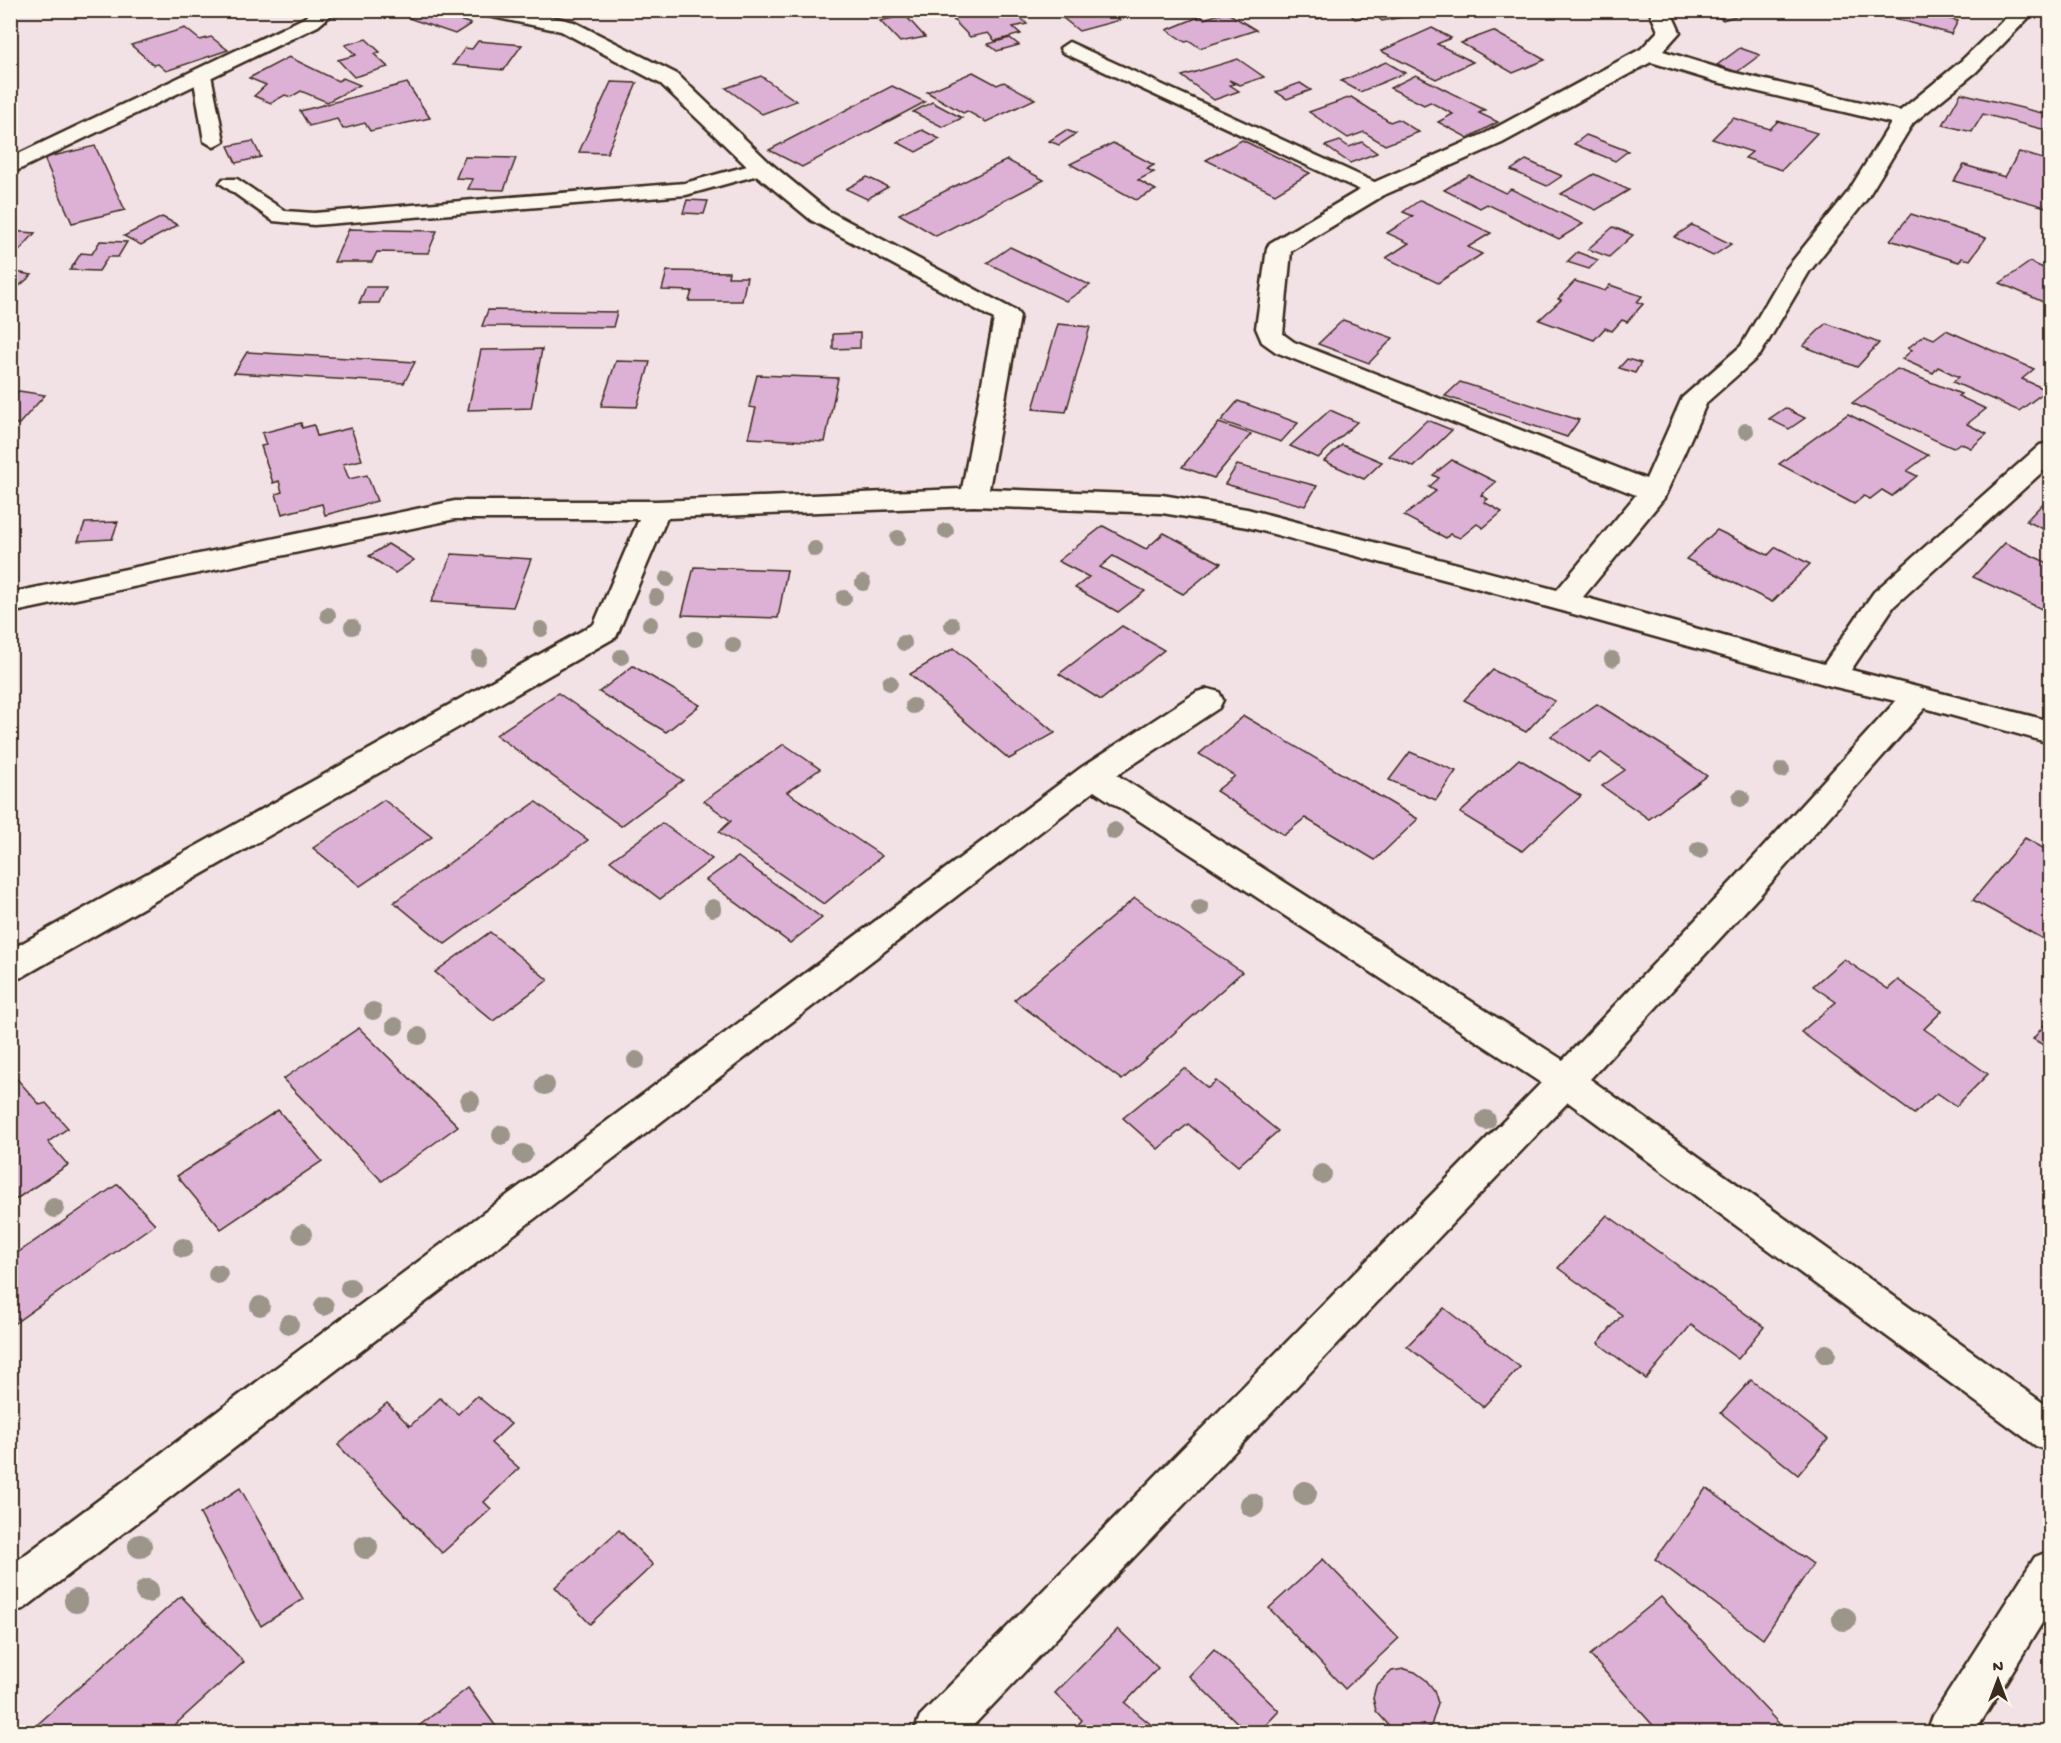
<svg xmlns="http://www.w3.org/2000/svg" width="2061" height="1743" font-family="'Gochi Hand',sans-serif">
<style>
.building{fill:#ddb1d5;stroke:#3b2a1e;stroke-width:1.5}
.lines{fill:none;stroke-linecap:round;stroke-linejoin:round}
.lane-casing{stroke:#3b2a1e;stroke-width:5}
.street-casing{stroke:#3b2a1e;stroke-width:5}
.lane{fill:#fbf7ec;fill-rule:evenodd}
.street{fill:#fbf7ec;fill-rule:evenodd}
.tree{fill:#9c9589}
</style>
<rect width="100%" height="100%" fill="#f2e2e5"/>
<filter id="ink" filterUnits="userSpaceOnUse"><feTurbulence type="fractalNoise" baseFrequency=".0167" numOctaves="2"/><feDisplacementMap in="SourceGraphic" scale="12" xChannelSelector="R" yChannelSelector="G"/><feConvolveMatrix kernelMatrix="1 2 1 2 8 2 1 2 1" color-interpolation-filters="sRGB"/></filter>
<g filter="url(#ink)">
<g class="building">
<polygon points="394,10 431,10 471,24 455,34 391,12"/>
<polygon points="944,10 1005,10 1010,15 1016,13 1027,24 1013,27 1021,34 995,41 988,33 970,37"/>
<polygon points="1053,10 1107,10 1120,20 1079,31"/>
<polygon points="1304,10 1328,10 1333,13 1318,19"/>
<polygon points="1367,10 1372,15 1355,19 1348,12"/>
<polygon points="1370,10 1434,10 1434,11 1382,21"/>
<polygon points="1470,10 1500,10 1479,17"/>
<polygon points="1707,10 1732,10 1739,15 1723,20"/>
<polygon points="1899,10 1914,10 1958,21 1951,34 1894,18"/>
<polygon points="1226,12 1256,30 1200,48 1190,41 1185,42 1167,30 1201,16 1204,19"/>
<polygon points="905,15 925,37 900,42 880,21"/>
<polygon points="185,28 200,40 211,37 228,50 166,71 158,64 154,65 131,45"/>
<polygon points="1432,28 1451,38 1437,44 1473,62 1436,79 1381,51"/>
<polygon points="1493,31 1545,60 1513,73 1461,43"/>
<polygon points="1010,38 1019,45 997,51 988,44"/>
<polygon points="366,39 380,52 374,54 388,67 354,77 338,60 356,55 345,45"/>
<polygon points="478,41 522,45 504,70 453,65 465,48 472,49"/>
<polygon points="1740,48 1760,55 1737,72 1717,65"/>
<polygon points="289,57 338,81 343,78 360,85 327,102 301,91 291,97 285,95 271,103 254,96 266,85 249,78"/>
<polygon points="1238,59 1264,77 1240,85 1229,80 1234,84 1230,85 1239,91 1214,100 1182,76"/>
<polygon points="1386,62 1405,73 1360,92 1341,81"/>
<polygon points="973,72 997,85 1004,82 1035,99 986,122 967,111 963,113 927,92"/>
<polygon points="1416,75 1485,110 1479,113 1498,122 1468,138 1438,122 1453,114 1430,102 1424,105 1390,88"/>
<polygon points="761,76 796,101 762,114 726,88"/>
<polygon points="611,82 637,83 607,153 579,152"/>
<polygon points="407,83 430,118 370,131 365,123 343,129 337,119 309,126 300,111"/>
<polygon points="1300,83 1311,90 1287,99 1276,92"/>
<polygon points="892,86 925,102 802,167 769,150"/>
<polygon points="1961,93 2050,115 2050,131 1983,114 1972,132 1943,125"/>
<polygon points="1351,97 1390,122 1398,119 1419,132 1385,145 1364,132 1348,138 1309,112"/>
<polygon points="932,102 962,118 943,127 913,112"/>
<polygon points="1733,118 1770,129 1778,121 1817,133 1782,170 1745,158 1752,152 1712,139"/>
<polygon points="922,130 940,139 916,152 897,142"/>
<polygon points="1066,130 1076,134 1059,145 1049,141"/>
<polygon points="1586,135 1628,151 1615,161 1574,144"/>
<polygon points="1242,140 1310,173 1275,194 1206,160"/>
<polygon points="253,141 261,157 236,163 228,146"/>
<polygon points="1340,141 1349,147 1362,142 1377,153 1350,163 1325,146"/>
<polygon points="1113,143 1154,165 1147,169 1154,172 1138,180 1156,190 1136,200 1070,164"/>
<polygon points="95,146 125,210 72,223 44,158"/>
<polygon points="2019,152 2050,161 2049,208 1954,181 1964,165 2005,177"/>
<polygon points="465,157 516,158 504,190 468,189 473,179 456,178"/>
<polygon points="1007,160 1044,180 936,236 899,214"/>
<polygon points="1526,160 1562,176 1547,186 1511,170"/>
<polygon points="1594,174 1629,190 1596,210 1561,194"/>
<polygon points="1469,175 1505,193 1511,189 1583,224 1559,239 1487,204 1480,208 1444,190"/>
<polygon points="867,177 888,187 867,199 846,189"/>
<polygon points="687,200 708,201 704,214 683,213"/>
<polygon points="1420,200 1491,233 1468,247 1482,254 1438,283 1386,258 1409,243 1387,233 1413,216 1403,212"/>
<polygon points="1911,214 1986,238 1970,260 1962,258 1959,262 1890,240"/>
<polygon points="162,217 178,225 141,245 124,236"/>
<polygon points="1692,225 1731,244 1713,256 1674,237"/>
<polygon points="1613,227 1633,235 1609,257 1588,249"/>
<polygon points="349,229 385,230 437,231 428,253 377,252 372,262 334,262"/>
<polygon points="10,231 35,233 13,258 10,258"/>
<polygon points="100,241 127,242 118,257 108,257 99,271 70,270 81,253 92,254"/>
<polygon points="1010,247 1090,285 1066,301 987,263"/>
<polygon points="1577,252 1598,260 1589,269 1567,262"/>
<polygon points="2030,262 2050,271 2050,305 2000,283"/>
<polygon points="10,271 32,275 10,294"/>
<polygon points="667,271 729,272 728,277 747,277 742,301 689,301 692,291 662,290"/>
<polygon points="1575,281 1605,291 1610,285 1642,296 1637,302 1643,304 1627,322 1622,320 1612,331 1605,328 1594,340 1539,320 1561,300 1558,299"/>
<polygon points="366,287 386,287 379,303 359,303"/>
<polygon points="488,310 617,312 613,327 482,326"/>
<polygon points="1343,320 1393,338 1369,363 1318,344"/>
<polygon points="1826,323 1879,343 1857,367 1803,346"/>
<polygon points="1058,324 1090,327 1066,412 1033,409"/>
<polygon points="1946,330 2034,369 2022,379 2047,390 2019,411 1953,382 1959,377 1938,367 1933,373 1902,359 1912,350 1908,348 1924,335 1934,339"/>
<polygon points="860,333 860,348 833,349 833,334"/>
<polygon points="542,349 531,408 468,410 481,350"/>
<polygon points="247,352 415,362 404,383 234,373"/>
<polygon points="1627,359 1641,363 1635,373 1619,368"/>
<polygon points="616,361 650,362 637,407 601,406"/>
<polygon points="1897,369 1961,394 1958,396 1986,409 1967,424 1987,434 1971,448 1960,443 1953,448 1852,403"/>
<polygon points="757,375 838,378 825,442 748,438 756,408 749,407"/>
<polygon points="1460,382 1579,420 1567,437 1445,396"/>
<polygon points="19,391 45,395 19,424 10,423 10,397"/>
<polygon points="1238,401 1298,423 1281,442 1221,421"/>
<polygon points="1785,408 1805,418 1789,429 1769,419"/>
<polygon points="1330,410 1357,422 1318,458 1290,446"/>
<polygon points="1848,414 1928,455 1907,471 1917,476 1892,496 1882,490 1870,499 1864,496 1854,504 1779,464"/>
<polygon points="1427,420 1452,430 1414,467 1389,456"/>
<polygon points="301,423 302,428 314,425 317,436 351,428 362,460 343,464 349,479 367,475 377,501 325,515 322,504 282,514 276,494 282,492 279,481 273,483 261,446 266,445 262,433"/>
<polygon points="1219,423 1251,434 1214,478 1182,467"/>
<polygon points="1342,445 1382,462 1364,479 1324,461"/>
<polygon points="1452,460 1496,482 1481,495 1488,499 1484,502 1502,512 1483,528 1477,524 1460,538 1450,534 1446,538 1404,516 1436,491 1429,487 1439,478 1433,475"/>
<polygon points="1237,465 1317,486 1305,506 1225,484"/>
<polygon points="2050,496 2050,532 2026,521"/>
<polygon points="118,522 112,539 78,541 85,523"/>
<polygon points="1103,526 1146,549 1164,533 1221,563 1183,594 1113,556 1100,567 1145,591 1118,612 1075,588 1089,577 1058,561"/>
<polygon points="1717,530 1768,555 1776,547 1810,564 1772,602 1686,559"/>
<polygon points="2005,543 2050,564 2050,603 2044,610 1973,577"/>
<polygon points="388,544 414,560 395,573 369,556"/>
<polygon points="452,554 531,559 513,607 431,602"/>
<polygon points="694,567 787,570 778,618 682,615"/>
<polygon points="1122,626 1164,650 1101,700 1059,674"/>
<polygon points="954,648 1055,733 1009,759 910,674"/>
<polygon points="633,666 700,705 666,732 599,692"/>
<polygon points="1493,670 1555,701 1526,732 1464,700"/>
<polygon points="558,693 683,780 621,826 496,735"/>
<polygon points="1597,704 1662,745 1707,776 1649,819 1602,786 1625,770 1601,753 1588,762 1551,736"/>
<polygon points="1244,716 1418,819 1375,860 1305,818 1284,835 1216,791 1235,776 1199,754"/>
<polygon points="784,744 820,769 787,792 882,856 824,904 719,832 731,821 704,801"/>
<polygon points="1410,752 1456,771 1436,800 1389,780"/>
<polygon points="1519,759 1581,796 1522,851 1460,813"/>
<polygon points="384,800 432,837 360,886 313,848"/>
<polygon points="536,802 588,840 445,944 394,902"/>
<polygon points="662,823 712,859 660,899 610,861"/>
<polygon points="2025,838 2050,852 2050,943 1973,900"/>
<polygon points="738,857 822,918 790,943 706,880"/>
<polygon points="1135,898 1242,972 1122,1080 1014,1000"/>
<polygon points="490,932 548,980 493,1021 435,972"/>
<polygon points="1844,959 1888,989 1898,980 1942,1011 1924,1029 1988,1074 1956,1106 1937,1093 1914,1114 1801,1032 1836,1002 1813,986"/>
<polygon points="2050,1018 2050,1049 2033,1039"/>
<polygon points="359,1028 458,1126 382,1181 283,1079"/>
<polygon points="1184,1068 1208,1088 1216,1081 1278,1131 1238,1166 1188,1124 1158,1149 1123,1118"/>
<polygon points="10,1071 40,1105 46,1103 68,1128 48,1142 68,1165 10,1203"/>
<polygon points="278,1110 322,1161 221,1229 177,1176"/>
<polygon points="118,1184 155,1224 12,1325 10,1258"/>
<polygon points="1607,1215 1764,1327 1738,1359 1691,1325 1646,1379 1598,1343 1622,1315 1558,1268"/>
<polygon points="1444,1308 1520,1367 1483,1407 1407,1346"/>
<polygon points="1751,1380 1828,1439 1798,1475 1721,1413"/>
<polygon points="477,1396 511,1424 491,1443 519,1468 484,1502 491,1509 442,1553 338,1445 387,1403 410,1426 440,1398 458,1414"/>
<polygon points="240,1488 303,1599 261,1626 200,1514"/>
<polygon points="1706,1488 1813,1564 1763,1639 1655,1559"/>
<polygon points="619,1530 653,1565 590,1624 555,1587"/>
<polygon points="1323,1559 1399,1638 1345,1689 1269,1608"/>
<polygon points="181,1596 244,1662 167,1732 29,1732"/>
<polygon points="1661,1597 1785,1730 1782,1732 1659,1732 1590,1655"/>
<polygon points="1118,1629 1158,1668 1125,1703 1160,1732 1080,1732 1075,1728 1082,1720 1055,1693"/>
<polygon points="1214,1649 1279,1711 1259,1732 1247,1732 1189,1676"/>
<polygon points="1404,1669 1415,1672 1426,1680 1434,1690 1438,1703 1431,1726 1420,1732 1394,1731 1376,1711 1373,1698 1376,1686 1392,1671"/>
<polygon points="468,1688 500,1732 411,1732"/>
</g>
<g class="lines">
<g class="lane-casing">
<g id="lane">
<polygon points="1069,42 1383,186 1386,190 1383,194 1369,194 1062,52 1060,48"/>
<polygon points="202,69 211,75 224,141 214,147 204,141 193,75"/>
<polygon points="762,162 769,164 772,168 769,172 686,195 314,225 273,221 220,183 223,179 237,179 285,211 314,213 685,183"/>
</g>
</g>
<g class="street-casing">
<g id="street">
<polygon points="313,10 337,10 318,26 10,174 10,158 304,18"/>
<path d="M478,10h43l53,12 103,52 93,89 57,47 189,101 4,5 -31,173 173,6 85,14 310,81 79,-95 -360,-143 -14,-10 -6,-14 11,-80 3,-5 98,-58 118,-52 155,-84 17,-18 -9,-21h21l10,22 -17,19 68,21 169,39 60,-49 54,-52h22l-60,62 -63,51 -47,77 -57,72 -49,83 -53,47 -43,96 -81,99 241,67 50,-72 166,-147 10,-2v22l-156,141 -43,64 199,51v22l-125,-35 -165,187 -170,184 460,329v43l-14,-5 -468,-344 -601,630h-53l6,-16 621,-633 -447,-292 -1069,817 -15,6v-48l1072,-799 115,-75 11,-3 11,3 4,8 -4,8 -102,67 446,285 173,-183 160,-176 -65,-15 -272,-76 -312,-83 -85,-14 -188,-7 -307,12 -51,119 -594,340 -12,3v-30l584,-326 45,-105h-184l-445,94v-20l445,-92h202l305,-12 32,-170 -183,-99 -57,-47 -93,-89 -100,-53 -73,-15zM1651,62l66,20 174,41 -43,69 -62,77 -45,77 -59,52 -36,81 -352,-137 -11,-8 8,-83 93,-56 118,-52z"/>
<polygon points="2050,1551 2050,1610 1975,1732 1927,1732 1933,1716 2035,1557"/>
</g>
</g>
<use href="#lane" class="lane"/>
<use href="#street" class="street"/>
</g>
<g class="tree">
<circle cx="1746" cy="431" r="8"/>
<circle cx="946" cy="531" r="8"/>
<circle cx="898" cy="538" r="8"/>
<circle cx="815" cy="549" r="8"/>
<circle cx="667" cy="579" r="8"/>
<circle cx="863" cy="583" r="8"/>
<circle cx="656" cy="597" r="8"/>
<circle cx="844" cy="598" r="8"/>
<circle cx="328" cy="615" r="8"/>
<circle cx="650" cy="624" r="8"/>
<circle cx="952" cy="625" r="8"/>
<circle cx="352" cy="627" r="8"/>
<circle cx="541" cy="629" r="8"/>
<circle cx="695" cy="639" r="8"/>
<circle cx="904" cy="643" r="8"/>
<circle cx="733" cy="645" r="8"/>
<circle cx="621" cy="657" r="8"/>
<circle cx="479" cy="658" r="8"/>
<circle cx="1612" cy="659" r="8"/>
<circle cx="890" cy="683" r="8"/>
<circle cx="913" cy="706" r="8"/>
<circle cx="1782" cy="770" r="8"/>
<circle cx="1741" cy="798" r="9"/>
<circle cx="1114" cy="831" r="9"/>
<circle cx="1699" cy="850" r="9"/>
<circle cx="713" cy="908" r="9"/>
<circle cx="1200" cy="908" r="9"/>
<circle cx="373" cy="1011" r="9"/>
<circle cx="395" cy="1026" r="9"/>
<circle cx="419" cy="1036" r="9"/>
<circle cx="636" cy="1060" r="9"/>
<circle cx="545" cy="1085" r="10"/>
<circle cx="470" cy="1101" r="10"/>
<circle cx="1486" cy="1120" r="10"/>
<circle cx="502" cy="1135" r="10"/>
<circle cx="523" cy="1154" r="10"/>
<circle cx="1322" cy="1174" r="10"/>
<circle cx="54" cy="1208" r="10"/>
<circle cx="302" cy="1234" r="10"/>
<circle cx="183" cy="1248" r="10"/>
<circle cx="218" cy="1274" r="10"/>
<circle cx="350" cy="1288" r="10"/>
<circle cx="260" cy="1306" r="10"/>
<circle cx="324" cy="1306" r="10"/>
<circle cx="289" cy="1324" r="10"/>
<circle cx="1826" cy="1354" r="10"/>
<circle cx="1305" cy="1493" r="12"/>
<circle cx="1252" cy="1505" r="12"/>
<circle cx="140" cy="1546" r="12"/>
<circle cx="366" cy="1547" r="12"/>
<circle cx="147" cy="1591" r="12"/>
<circle cx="76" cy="1601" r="12"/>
<circle cx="1844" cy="1619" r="12"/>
</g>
</g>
<rect width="2061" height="1743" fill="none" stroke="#fbf7ec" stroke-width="36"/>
<rect x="18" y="18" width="2025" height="1707" fill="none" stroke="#3b2a1e" stroke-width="2" filter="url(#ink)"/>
<g transform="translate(1998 1680)" stroke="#fbf7ec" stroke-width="4.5" paint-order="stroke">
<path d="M0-4.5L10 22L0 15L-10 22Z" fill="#3b2a1e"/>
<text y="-9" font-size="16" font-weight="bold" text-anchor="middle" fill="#3b2a1e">N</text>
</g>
</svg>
